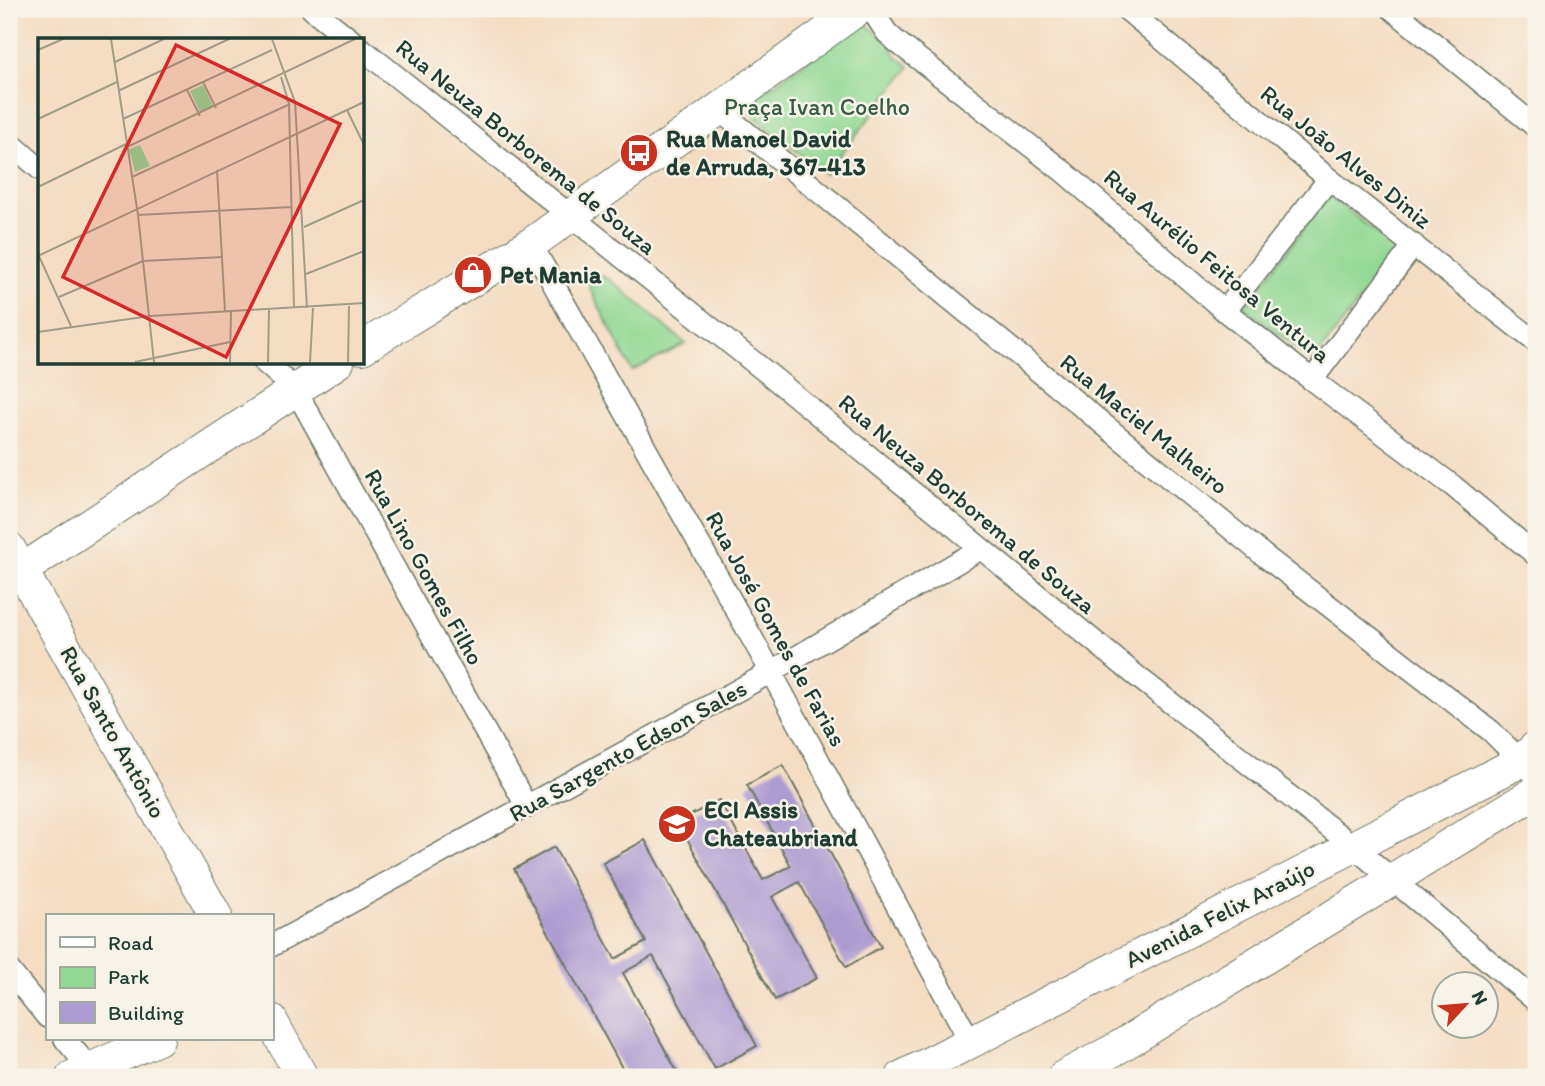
<svg xmlns="http://www.w3.org/2000/svg" width="1545" height="1086" font-family="Itim,sans-serif">
<style>
.green{fill:#90d893;stroke:#588a64;stroke-width:2}
.building{fill:#ad9cd1}
.lines{fill:none;stroke-linecap:round;stroke-linejoin:round}
.street-casing{stroke:#6a7566;stroke-width:24}
.secondary-casing{stroke:#6a7566;stroke-width:34}
.street{stroke:#fff;stroke-width:21}
.secondary{stroke:#fff;stroke-width:32}
.labels{text-anchor:middle;stroke-width:5;stroke-linejoin:round;paint-order:stroke}
.park-label{font-size:24px;fill:#365c47;stroke:#f7f3e8}
.poi-label{font-size:24px;font-weight:bold;fill:#1f3d34;stroke:#f7f3e8;text-anchor:start}
.street-label{font-size:24px;fill:#1f3d34;stroke:#f7f3e8}
.inset-road{fill:none;stroke:#9f9d89;stroke-width:2}
.view{fill:#d62828;fill-opacity:0.15;stroke:#d62828;stroke-width:3.5}
.inset-edge{fill:none;stroke:#1f3d34;stroke-width:3.5}
</style>
<rect width="100%" height="100%" fill="#f7f3e8"/>
<filter id="ink" filterUnits="userSpaceOnUse"><feTurbulence type="fractalNoise" baseFrequency=".0143" numOctaves="2"/><feDisplacementMap in="SourceGraphic" scale="14" xChannelSelector="R" yChannelSelector="G"/><feConvolveMatrix kernelMatrix="1 2 1 2 8 2 1 2 1" color-interpolation-filters="sRGB"/></filter>
<filter id="wash" filterUnits="userSpaceOnUse"><feTurbulence type="fractalNoise" baseFrequency=".00686" numOctaves="4" result="noise"/><feDisplacementMap in="SourceGraphic" scale="28" xChannelSelector="R" yChannelSelector="G"/><feGaussianBlur stdDeviation="1.57" result="paint"/><feColorMatrix in="noise" values="0 0 0 0 0 0 0 0 0 0 0 0 0 0 0 0 0 1.4 0 .05"/><feComposite in="paint" operator="in"/></filter>
<g filter="url(#wash)">
<rect width="100%" height="100%" fill="#f4ddc2"/>
<g class="green">
<polygon points="863,22 890,44 896,56 910,67 825,174 756,118 752,111 751,100"/>
<polygon points="1329,196 1399,250 1313,361 1244,307"/>
<polygon points="597,274 611,280 686,344 632,371 590,289 588,280"/>
</g>
<g id="blocks">
<g class="building">
<polygon points="783,765 881,947 846,967 799,882 772,897 817,978 775,1000 678,822 719,800 763,880 791,866 747,785"/>
<polygon points="645,840 757,1046 715,1069 653,956 623,973 680,1077 627,1077 514,869 554,847 615,959 646,942 603,863"/>
</g>
</g>
</g>
<g filter="url(#ink)">
<use href="#blocks" fill-opacity="0" stroke="#6a7566" stroke-width="2"/>
<g class="lines">
<g class="street-casing">
<g id="street">
<polyline points="312,9 351,40"/>
<polyline points="871,9 887,33 897,42 1064,172 1225,311 1312,380 1453,486 1536,555"/>
<polyline points="1126,9 1329,179 1536,342"/>
<polyline points="1392,9 1536,127"/>
<polyline points="362,49 776,380 1134,674 1353,846 1536,1001"/>
<polyline points="719,110 1262,554 1491,731 1536,776"/>
<polyline points="9,142 40,169"/>
<polyline points="531,244 771,672 970,1041"/>
<polyline points="1225,311 1329,179"/>
<polyline points="264,362 295,389 527,807"/>
<polyline points="1312,380 1414,245"/>
<polyline points="271,946 771,672 980,549"/>
<polyline points="9,970 47,1017"/>
<polyline points="65,1039 90,1069"/>
</g>
</g>
<g class="secondary-casing">
<g id="secondary">
<polyline points="362,348 531,244 858,9"/>
<polyline points="9,548 216,916"/>
<polyline points="22,570 338,362"/>
<polyline points="271,1020 302,1077"/>
<polyline points="72,1077 158,1039"/>
<polyline points="902,1077 1521,761 1536,747"/>
<polyline points="1063,1077 1114,1050 1536,792"/>
</g>
</g>
<use href="#street" class="street"/>
<use href="#secondary" class="secondary"/>
</g>
</g>
<defs>
<g id="bus-disc" transform="scale(2.0125)"><circle r="9.5" fill="#c8321e" stroke="#f7f3e8"/><path d="M-5-6H5V4H4V6H2V4H-2V6H-4V4H-5ZM-3.5-4V0h7V-4ZM-3.5 1.2v1.5H-2V1.2ZM2 1.2v1.5H3.5V1.2Z" fill="#fff"/></g>
<g id="shop-disc" transform="scale(2.0125)"><circle r="9.5" fill="#c8321e" stroke="#f7f3e8"/><path d="M-5-2.5h2.3a2.7 3.5 0 0 1 5.4 0H5L5.5 6h-11ZM-1.5-2.5h3a1.5 2.3 0 0 0-3 0Z" fill="#fff"/></g>
<g id="school-disc" transform="scale(2.0125)"><circle r="9.5" fill="#c8321e" stroke="#f7f3e8"/><path d="M0-5L7-2L0 1L-7-2ZM-4 1L0 2.5L4 1V4Q0 6-4 4Z" fill="#fff"/></g>
</defs>
<g fill-rule="evenodd">
<use href="#bus-disc" x="639" y="153"/>
<use href="#shop-disc" x="473" y="275"/>
<use href="#school-disc" x="677" y="824"/>
</g>
<g class="labels">
<g class="park-label">
<text x="817" y="115">Praça Ivan Coelho</text>
</g>
<g class="poi-label">
<text x="666" y="147">Rua Manoel David<tspan x="666" dy="28">de Arruda, 367-413</tspan></text>
<text x="500" y="283">Pet Mania</text>
<text x="704" y="818">ECI Assis<tspan x="704" dy="28">Chateaubriand</tspan></text>
</g>
<g class="street-label">
<text transform="translate(526 147) rotate(39)" y="8">Rua Neuza Borborema de Souza</text>
<text transform="translate(1346 157) rotate(39)" y="8">Rua João Alves Diniz</text>
<text transform="translate(1217 266) rotate(40)" y="8">Rua Aurélio Feitosa Ventura</text>
<text transform="translate(1144 424) rotate(39)" y="8">Rua Maciel Malheiro</text>
<text transform="translate(967 504) rotate(40)" y="8">Rua Neuza Borborema de Souza</text>
<text transform="translate(424 567) rotate(61)" y="8">Rua Lino Gomes Filho</text>
<text transform="translate(776 629) rotate(61)" y="8">Rua José Gomes de Farias</text>
<text transform="translate(113 732) rotate(61)" y="8">Rua Santo Antônio</text>
<text transform="translate(628 751) rotate(-29)" y="8">Rua Sargento Edson Sales</text>
<text transform="translate(1220 914) rotate(-27)" y="8">Avenida Felix Araújo</text>
</g>
</g>
<g transform="translate(38 38)">
<rect width="326" height="326" fill="#f4ddc2"/>
<path d="M165,47l10,21 -13,6 -10,-21zM102,107l10,21 -15,6 -6,-23z" fill="#90d893"/>
<path class="inset-road" d="M73,1l27,176 16,147M234,1l23,63 12,206M0,12l25,-11M77,24l49,-23M243,39l8,27 5,204M165,44l13,26M149,52l13,26M80,53l111,-52M309,72l17,35M0,81l79,-37M85,81l149,-69M89,109l228,-108M179,132l8,141M94,139l158,-73M0,149l88,-43M100,177l153,-8M266,189l60,-27M0,216l33,72M0,218l326,-154M268,236l58,-23M21,259l84,-36 80,-4M0,294l112,-16 214,-13M97,324l95,-20M192,324l1,-51M230,324l1,-52M272,324l3,-54M310,324l1,-56"/>
<path class="view" d="M138,7l164,79 -114,233 -163,-80z"/>
<rect width="326" height="326" class="inset-edge"/>
</g>
<rect width="1545" height="1086" fill="none" stroke="#f7f3e8" stroke-width="35"/>
<rect x="46" y="914" width="228" height="126" fill="#f7f3e8" stroke="#a1aaa0" stroke-width="2"/>
<rect x="60" y="937" width="35" height="10" fill="#ffffff" stroke="#a1aaa0" stroke-width="2"/>
<text x="108" y="950" font-size="21" fill="#1f3d34">Road</text>
<rect x="60" y="967" width="35" height="21" fill="#90d893" stroke="#a1aaa0" stroke-width="2"/>
<text x="108" y="984" font-size="21" fill="#1f3d34">Park</text>
<rect x="60" y="1002" width="35" height="21" fill="#ad9cd1" stroke="#a1aaa0" stroke-width="2"/>
<text x="108" y="1020" font-size="21" fill="#1f3d34">Building</text>
<g transform="translate(1465 1005) rotate(64)"><circle r="33" fill="#f7f3e8" stroke="#a1aaa0" stroke-width="2"/>
<path d="M0-5L12 26L0 18L-12 26Z" fill="#c8321e"/>
<text y="-10" font-size="19" font-weight="bold" text-anchor="middle" fill="#1f3d34">N</text>
</g>
</svg>
